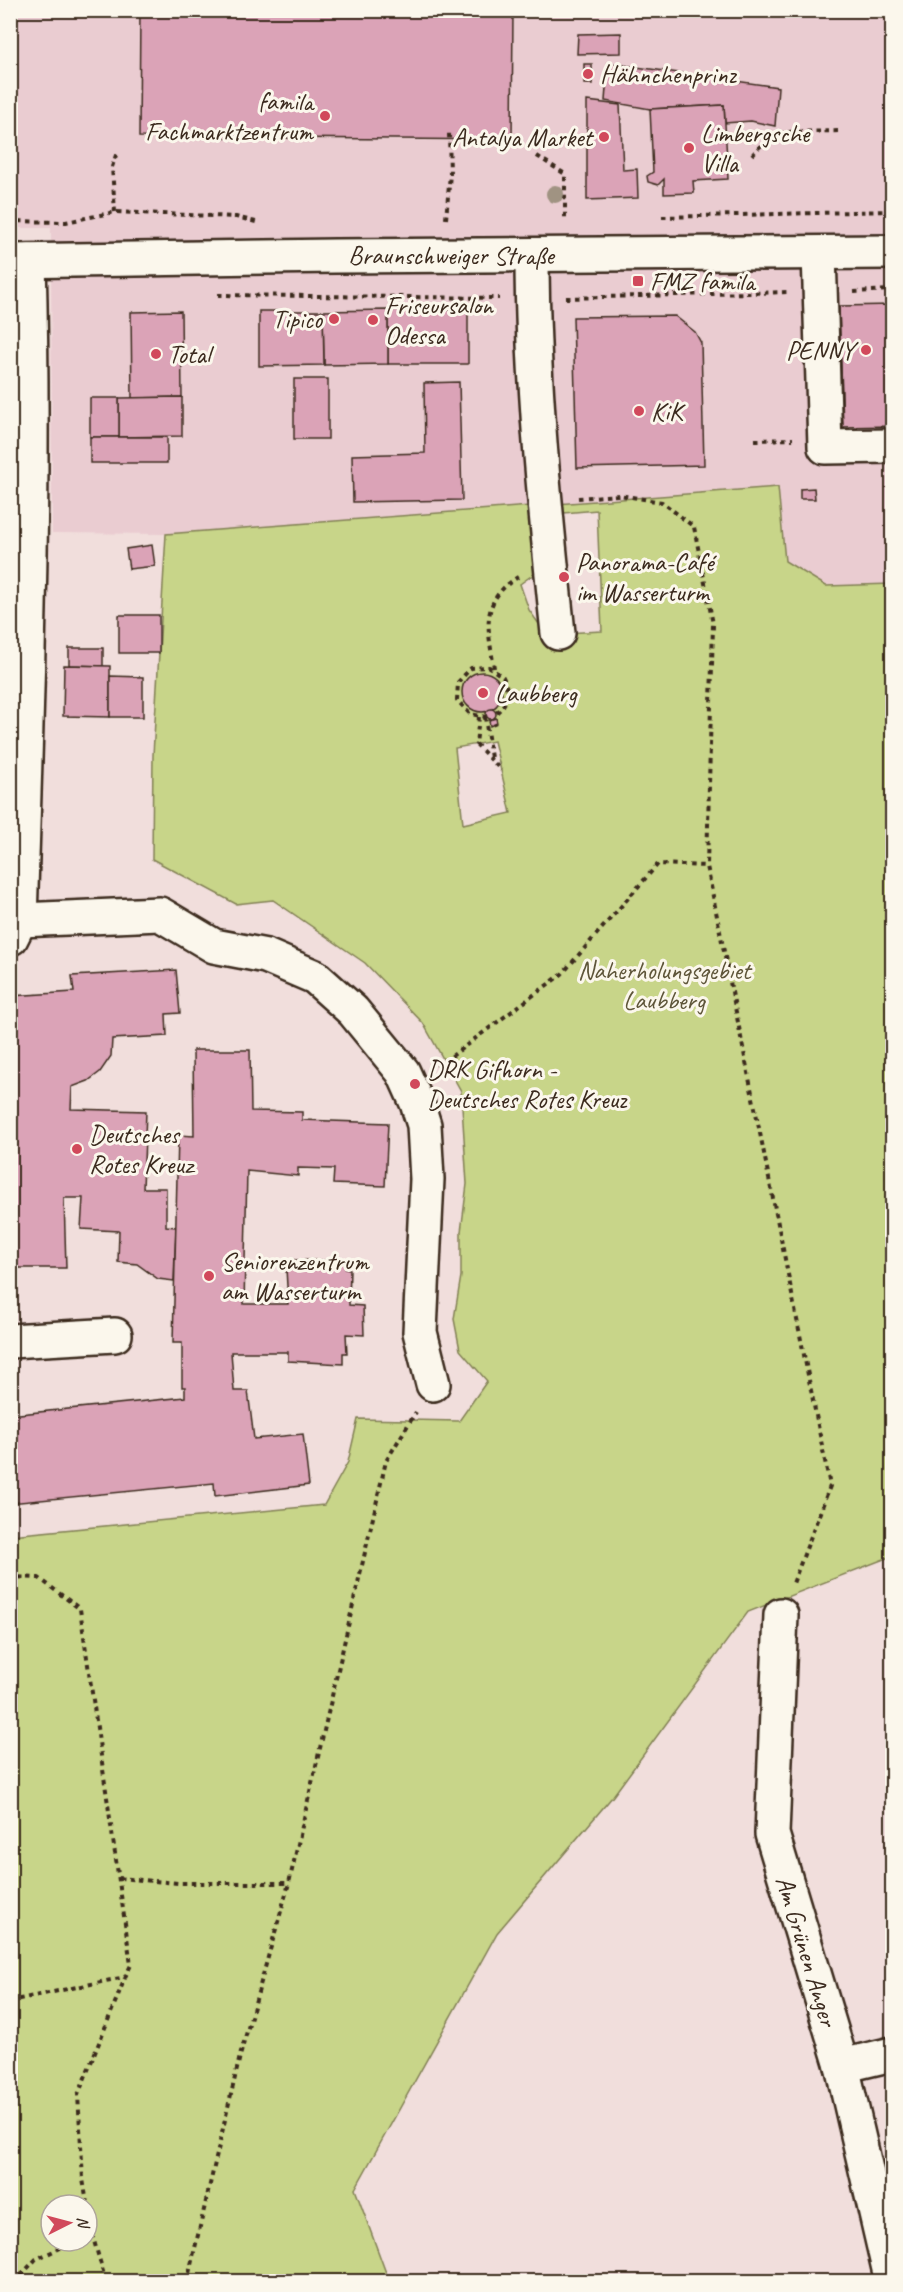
<svg xmlns="http://www.w3.org/2000/svg" width="903" height="2292" font-family="Caveat,sans-serif">
<style>
.built{fill:#eaccd1}
.green{fill:#c8d589;stroke:#828054;stroke-width:1.5;fill-rule:evenodd}
.building{fill:#dba3b7;stroke:#3b2a1e;stroke-width:1.5}
.lines{fill:none;stroke-linecap:round;stroke-linejoin:round}
.minor-casing{stroke:#3b2a1e;stroke-width:38}
.path{stroke:#3b2a1e;stroke-width:4;stroke-dasharray:4.5 4.5;stroke-linecap:butt}
.minor{stroke:#fbf7ec;stroke-width:33}
.tree{fill:#a09382}
.poi-dot{fill:#d1495b;stroke:#fbf7ec;stroke-width:2}
.labels{text-anchor:middle;stroke-width:6;stroke-linejoin:round;paint-order:stroke}
.poi-label{font-size:26px;fill:#3b2a1e;stroke:#fbf7ec;text-anchor:start}
.street-label{font-size:26px;fill:#3b2a1e;stroke:#fbf7ec}
.park-label{font-size:26px;fill:#5e5539;stroke:#fbf7ec}
</style>
<rect width="100%" height="100%" fill="#f1dedc"/>
<filter id="ink" filterUnits="userSpaceOnUse"><feTurbulence type="fractalNoise" baseFrequency=".0167" numOctaves="2"/><feDisplacementMap in="SourceGraphic" scale="12" xChannelSelector="R" yChannelSelector="G"/><feConvolveMatrix kernelMatrix="1 2 1 2 8 2 1 2 1" color-interpolation-filters="sRGB"/></filter>
<g filter="url(#ink)">
<polygon class="built" points="10,11 892,11 892,584 826,586 785,561 778,487 166,534 52,533 51,228 11,228"/>
<path class="green" d="M778,487l7,74 41,25 66,-2v972l-144,56 -135,184 -116,137 -142,256 34,92 -378,1v-747l313,-30 24,-43 10,-43 101,2 28,-40 -27,-31 -6,-31 7,-43v-44l6,-48 -6,-93 -38,-68 -58,-60 -92,-63 -37,4 -84,-45 1,-104 13,-221zM597,510l5,121 -56,3 -17,-24 -9,-26 18,-13 -8,-55zM494,741l17,72 -48,11 -8,-76zM51,2205h36v36h-36z"/>
<g class="building">
<polygon points="140,10 513,10 512,140 139,137"/>
<polygon points="621,33 621,53 577,54 578,34"/>
<polygon points="608,63 778,87 775,126 751,121 725,123 724,105 650,109 605,101"/>
<rect x="584" y="64" width="8" height="20"/>
<polygon points="587,101 620,105 623,170 637,169 638,198 587,200"/>
<polygon points="724,105 728,179 693,181 694,193 664,194 664,179 658,185 648,182 647,176 653,172 650,109"/>
<polygon points="892,305 892,426 843,427 839,306"/>
<rect x="388" y="310" width="80" height="54"/>
<polygon points="388,310 388,364 324,365 323,311"/>
<polygon points="181,311 182,397 132,398 131,312"/>
<polygon points="259,311 323,311 324,365 259,366"/>
<polygon points="675,316 695,332 701,343 704,465 577,468 573,317"/>
<rect x="294" y="379" width="34" height="60"/>
<polygon points="459,382 462,500 353,502 352,455 425,453 424,383"/>
<polygon points="182,397 182,436 119,437 119,398"/>
<rect x="90" y="398" width="29" height="39"/>
<rect x="90" y="437" width="77" height="26"/>
<polygon points="814,488 815,499 800,499 800,489"/>
<polygon points="152,545 155,566 129,569 126,549"/>
<rect x="119" y="615" width="40" height="38"/>
<polygon points="69,648 103,648 103,666 69,665"/>
<polygon points="64,665 110,666 110,717 63,716"/>
<circle cx="482" cy="692" r="20"/>
<polygon points="110,676 143,677 143,717 110,717"/>
<circle cx="491" cy="714" r="5"/>
<polygon points="496,718 497,723 490,726 489,720"/>
<polygon points="176,970 180,1013 166,1014 167,1036 112,1039 111,1056 100,1072 88,1081 72,1087 71,1109 146,1111 143,1188 166,1188 166,1226 176,1227 174,1281 158,1279 137,1264 118,1262 119,1231 81,1229 83,1198 64,1198 66,1268 10,1268 10,996 74,992 72,976"/>
<polygon points="193,1050 250,1050 251,1111 302,1112 302,1120 388,1123 385,1186 333,1184 334,1169 298,1168 298,1176 247,1171 244,1304 288,1304 286,1268 293,1268 293,1260 346,1261 345,1268 350,1269 349,1305 363,1306 364,1335 346,1334 347,1353 343,1353 343,1364 288,1361 288,1352 231,1352 234,1391 248,1391 254,1439 303,1434 309,1485 215,1496 214,1483 10,1503 10,1415 185,1397 185,1387 182,1387 182,1343 173,1343 178,1135 194,1136"/>
</g>
<g class="lines">
<g class="minor-casing">
<g id="minor">
<polyline points="819,253 825,447 892,446"/>
<path d="M532,255c0,126 13,253 26,378"/>
<polyline points="10,261 335,256 892,252"/>
<polyline points="20,920 160,914 214,946 266,956 315,977 353,1011 403,1072 417,1103 424,1125 427,1179 420,1332 433,1384"/>
<path d="M11,938l9,-18c7,-220 15,-439 9,-659"/>
<polyline points="10,1341 115,1335"/>
<polyline points="781,1615 772,1834 842,2066 892,2282"/>
<polyline points="842,2066 892,2054"/>
</g>
</g>
<g class="path">
<polyline points="752,155 769,137 786,132 842,131"/>
<polyline points="537,156 565,174 565,219"/>
<polyline points="115,212 112,167 117,152"/>
<polyline points="662,217 892,211"/>
<polyline points="446,219 450,174 449,133"/>
<polyline points="10,221 66,222 115,212 236,217 256,222"/>
<polyline points="854,292 892,290"/>
<polyline points="218,295 499,298"/>
<polyline points="566,298 787,292"/>
<polyline points="755,440 793,439"/>
<polyline points="578,498 619,495 662,502 694,527 713,624 707,866 830,1486 792,1586"/>
<path d="M494,668c-6,-40 -15,-67 24,-91"/>
<polyline points="479,717 476,744 501,770"/>
<polyline points="485,717 491,758"/>
<path d="M487,717l-17,-3 -13,-14 1,-18 13,-14 18,-1 14,10c7,15 5,27 -8,37"/>
<polyline points="437,1067 562,974 658,864 707,866"/>
<polyline points="10,1577 39,1578 80,1609 131,1965 125,1977 10,2001"/>
<polyline points="119,1878 178,1883 289,1883"/>
<polyline points="92,2234 106,2282"/>
<polyline points="87,2236 92,2234 83,2179 78,2095 125,1978"/>
<polyline points="15,2282 36,2259 76,2241"/>
<polyline points="187,2282 240,2056 289,1883 386,1461 416,1412"/>
</g>
<use href="#minor" class="minor"/>
</g>
<circle class="tree" cx="555" cy="194" r="9"/>
</g>
<g class="poi-dot">
<circle cx="588" cy="74" r="6"/>
<circle cx="325" cy="116" r="6"/>
<circle cx="604" cy="137" r="6"/>
<circle cx="689" cy="148" r="6"/>
<rect x="632" y="275" width="12" height="12" rx="3"/>
<circle cx="334" cy="319" r="6"/>
<circle cx="373" cy="320" r="6"/>
<circle cx="866" cy="350" r="6"/>
<circle cx="156" cy="354" r="6"/>
<circle cx="639" cy="411" r="6"/>
<circle cx="564" cy="577" r="6"/>
<circle cx="483" cy="693" r="6"/>
<circle cx="415" cy="1084" r="6"/>
<circle cx="77" cy="1149" r="6"/>
<circle cx="209" cy="1276" r="6"/>
</g>
<g class="labels">
<g class="poi-label">
<text x="600" y="83">Hähnchenprinz</text>
<text x="313" y="110" text-anchor="end">famila<tspan x="313" dy="30">Fachmarktzentrum</tspan></text>
<text x="701" y="142">Limbergsche<tspan x="701" dy="30">Villa</tspan></text>
<text x="592" y="146" text-anchor="end">Antalya Market</text>
<text x="650" y="290">FMZ famila</text>
<text x="385" y="314">Friseursalon<tspan x="385" dy="30">Odessa</tspan></text>
<text x="322" y="328" text-anchor="end">Tipico</text>
<text x="854" y="359" text-anchor="end">PENNY</text>
<text x="168" y="363">Total</text>
<text x="651" y="420">KiK</text>
<text x="576" y="571">Panorama-Café<tspan x="576" dy="30">im Wasserturm</tspan></text>
<text x="495" y="702">Laubberg</text>
<text x="427" y="1078">DRK Gifhorn -<tspan x="427" dy="30">Deutsches Rotes Kreuz</tspan></text>
<text x="89" y="1143">Deutsches<tspan x="89" dy="30">Rotes Kreuz</tspan></text>
<text x="221" y="1270">Seniorenzentrum<tspan x="221" dy="30">am Wasserturm</tspan></text>
</g>
<g class="street-label">
<text x="451" y="264">Braunschweiger Straße</text>
<text transform="translate(807 1951) rotate(73)" y="9">Am Grünen Anger</text>
</g>
<g class="park-label">
<text x="664" y="979">Naherholungsgebiet<tspan x="664" dy="30">Laubberg</tspan></text>
</g>
</g>
<rect width="903" height="2292" fill="none" stroke="#fbf7ec" stroke-width="36"/>
<rect x="18" y="18" width="867" height="2256" fill="none" stroke="#3b2a1e" stroke-width="2" filter="url(#ink)"/>
<g transform="translate(69 2223) rotate(84)"><circle r="28" fill="#fbf7ec" stroke="#aea59a" stroke-width="1.5"/>
<path d="M0-4.5L10 22L0 15L-10 22Z" fill="#d1495b"/>
<text y="-9" font-size="16" font-weight="bold" text-anchor="middle" fill="#3b2a1e">N</text>
</g>
</svg>
